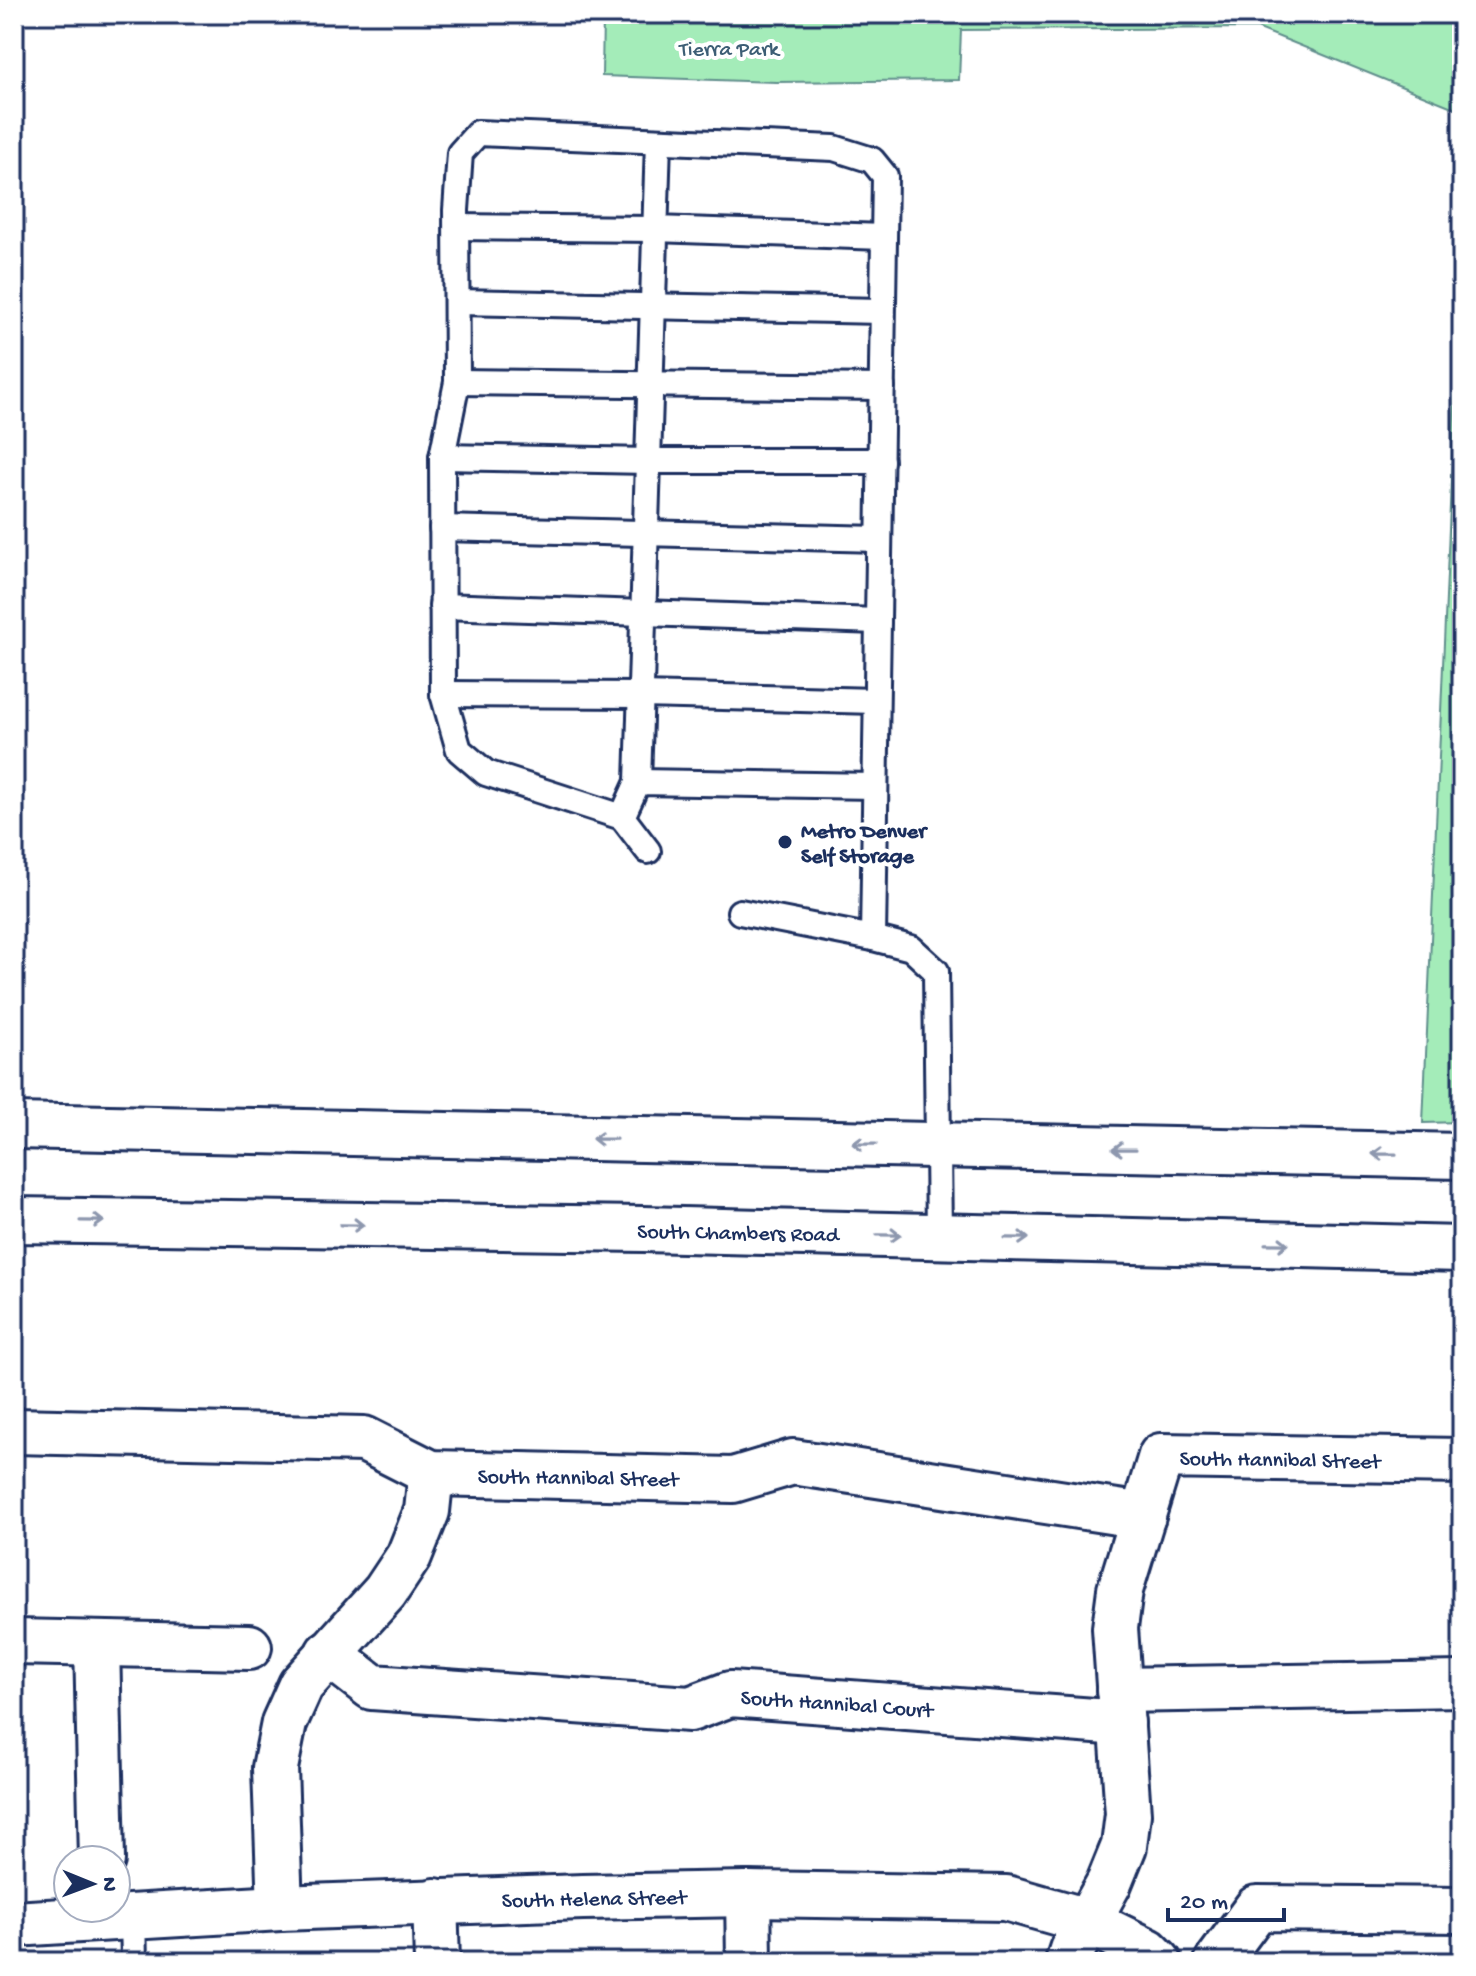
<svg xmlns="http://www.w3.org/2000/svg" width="1476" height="1976" font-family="'Gochi Hand',sans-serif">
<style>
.green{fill:#a4ecb9;stroke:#608e8c;stroke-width:2}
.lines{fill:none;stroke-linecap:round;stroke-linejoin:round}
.service-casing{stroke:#1b2f5e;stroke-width:30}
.minor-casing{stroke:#1b2f5e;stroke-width:50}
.primary-casing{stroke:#1b2f5e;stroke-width:50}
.service{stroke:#fff;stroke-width:24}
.minor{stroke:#fff;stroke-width:44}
.primary{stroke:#fff;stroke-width:44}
.oneway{stroke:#8d97ae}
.poi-dot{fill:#1b2f5e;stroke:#fff;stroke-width:3}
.labels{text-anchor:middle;stroke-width:8;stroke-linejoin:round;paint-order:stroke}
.park-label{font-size:22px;fill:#3d5e75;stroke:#fff}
.poi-label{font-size:22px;font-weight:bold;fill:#1b2f5e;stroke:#fff;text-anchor:start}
.street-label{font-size:22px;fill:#1b2f5e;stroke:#fff}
</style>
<rect width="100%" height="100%" fill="#fff"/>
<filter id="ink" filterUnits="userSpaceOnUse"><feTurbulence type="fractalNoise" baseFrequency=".0125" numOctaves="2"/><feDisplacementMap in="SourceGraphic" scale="16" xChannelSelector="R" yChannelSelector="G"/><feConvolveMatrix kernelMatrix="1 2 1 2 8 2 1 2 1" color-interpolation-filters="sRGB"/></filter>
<g filter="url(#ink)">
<g class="green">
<polygon points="675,14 1462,14 1462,111 1257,28 961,30 959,80 776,82 602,76 603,16 675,17"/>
<polygon points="1462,231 1462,1122 1423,1123"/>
</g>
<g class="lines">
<g class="service-casing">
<g id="service">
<polyline points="457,227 655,229 884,237"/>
<polyline points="457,302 882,311"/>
<polyline points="457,382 882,387"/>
<polyline points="442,457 648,461 881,461"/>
<polyline points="442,528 879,539"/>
<polyline points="442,606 878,621"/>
<polyline points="443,694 641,695 876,701"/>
<polyline points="638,782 658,141"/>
<polyline points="622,817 638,782 875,786"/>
<polyline points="648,851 622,817 486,773 459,750 443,694 442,457 457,382 456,210 460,153 478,133 834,148 872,160 885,176 873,938 911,948 936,971 939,1236"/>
<polyline points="740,912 873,938"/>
<polyline points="133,1917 134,1962"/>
</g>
</g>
<g class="minor-casing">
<g id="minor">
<polyline points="14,1431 364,1439 431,1473 733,1480 793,1462 1143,1516"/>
<polyline points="14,1642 249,1647"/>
<polyline points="97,1644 102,1860"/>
<polyline points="328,1653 372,1687 690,1709 730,1694 1122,1723"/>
<polyline points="1119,1690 1462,1684"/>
<polyline points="748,1894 749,1962"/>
<polyline points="435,1901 437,1962"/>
<polyline points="280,1908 275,1768 284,1723 301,1685 385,1592 409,1556 427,1511 431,1473"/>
<polyline points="14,1924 280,1908 583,1897 748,1894 1006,1898 1087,1921 1148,1951 1159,1962"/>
<polyline points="1068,1962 1072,1950 1109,1883 1124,1846 1128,1814 1115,1628 1120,1590 1161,1456 1462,1461"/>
<polyline points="1217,1962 1257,1908 1462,1910"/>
</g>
</g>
<g class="primary-casing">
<g id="primary">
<polyline points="14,1126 1462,1156"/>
<polyline points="14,1220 643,1229 1462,1249"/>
</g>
</g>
<use href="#service" class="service"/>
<use href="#minor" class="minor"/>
<use href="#primary" class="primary"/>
</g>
<defs><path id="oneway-shaft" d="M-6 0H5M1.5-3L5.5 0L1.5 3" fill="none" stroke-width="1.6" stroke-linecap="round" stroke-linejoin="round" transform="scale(2)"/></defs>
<g class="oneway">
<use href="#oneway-shaft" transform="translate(604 1139) rotate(-179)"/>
<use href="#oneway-shaft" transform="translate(864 1144) rotate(-179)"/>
<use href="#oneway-shaft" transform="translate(1124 1149) rotate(-179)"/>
<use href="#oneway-shaft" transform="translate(1384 1154) rotate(-179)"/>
<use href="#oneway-shaft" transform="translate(92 1221) rotate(1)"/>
<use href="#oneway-shaft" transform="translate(352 1225) rotate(1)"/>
<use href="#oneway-shaft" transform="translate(889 1235) rotate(1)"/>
<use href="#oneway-shaft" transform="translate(1017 1238) rotate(1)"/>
<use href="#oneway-shaft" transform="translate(1277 1244) rotate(1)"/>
</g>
</g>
<circle class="poi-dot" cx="785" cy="842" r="8"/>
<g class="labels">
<g class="park-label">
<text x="729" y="55">Tierra Park</text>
</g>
<g class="poi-label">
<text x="801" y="837">Metro Denver<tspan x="801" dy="25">Self Storage</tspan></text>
</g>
<g class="street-label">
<text transform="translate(738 1231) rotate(1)" y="8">South Chambers Road</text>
<text transform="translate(1280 1458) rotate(1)" y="8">South Hannibal Street</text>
<text transform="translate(578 1476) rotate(1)" y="8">South Hannibal Street</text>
<text transform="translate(837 1702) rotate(4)" y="8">South Hannibal Court</text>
<text transform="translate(594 1897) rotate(-1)" y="8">South Helena Street</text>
</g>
</g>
<rect width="1476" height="1976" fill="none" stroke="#fff" stroke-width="48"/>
<rect x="24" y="24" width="1428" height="1928" fill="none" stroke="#1b2f5e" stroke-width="3" filter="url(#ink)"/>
<g transform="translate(92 1884) rotate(91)"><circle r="38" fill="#ffffff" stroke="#a4acbf" stroke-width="2"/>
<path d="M0-6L14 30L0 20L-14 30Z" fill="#1b2f5e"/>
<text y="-12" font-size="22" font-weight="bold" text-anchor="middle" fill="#1b2f5e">N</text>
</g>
<path d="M1168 1908v12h116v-12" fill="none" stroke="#1b2f5e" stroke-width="4"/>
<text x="1180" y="1908" font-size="24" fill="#1b2f5e" stroke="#ffffff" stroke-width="6" paint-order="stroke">20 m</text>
</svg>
